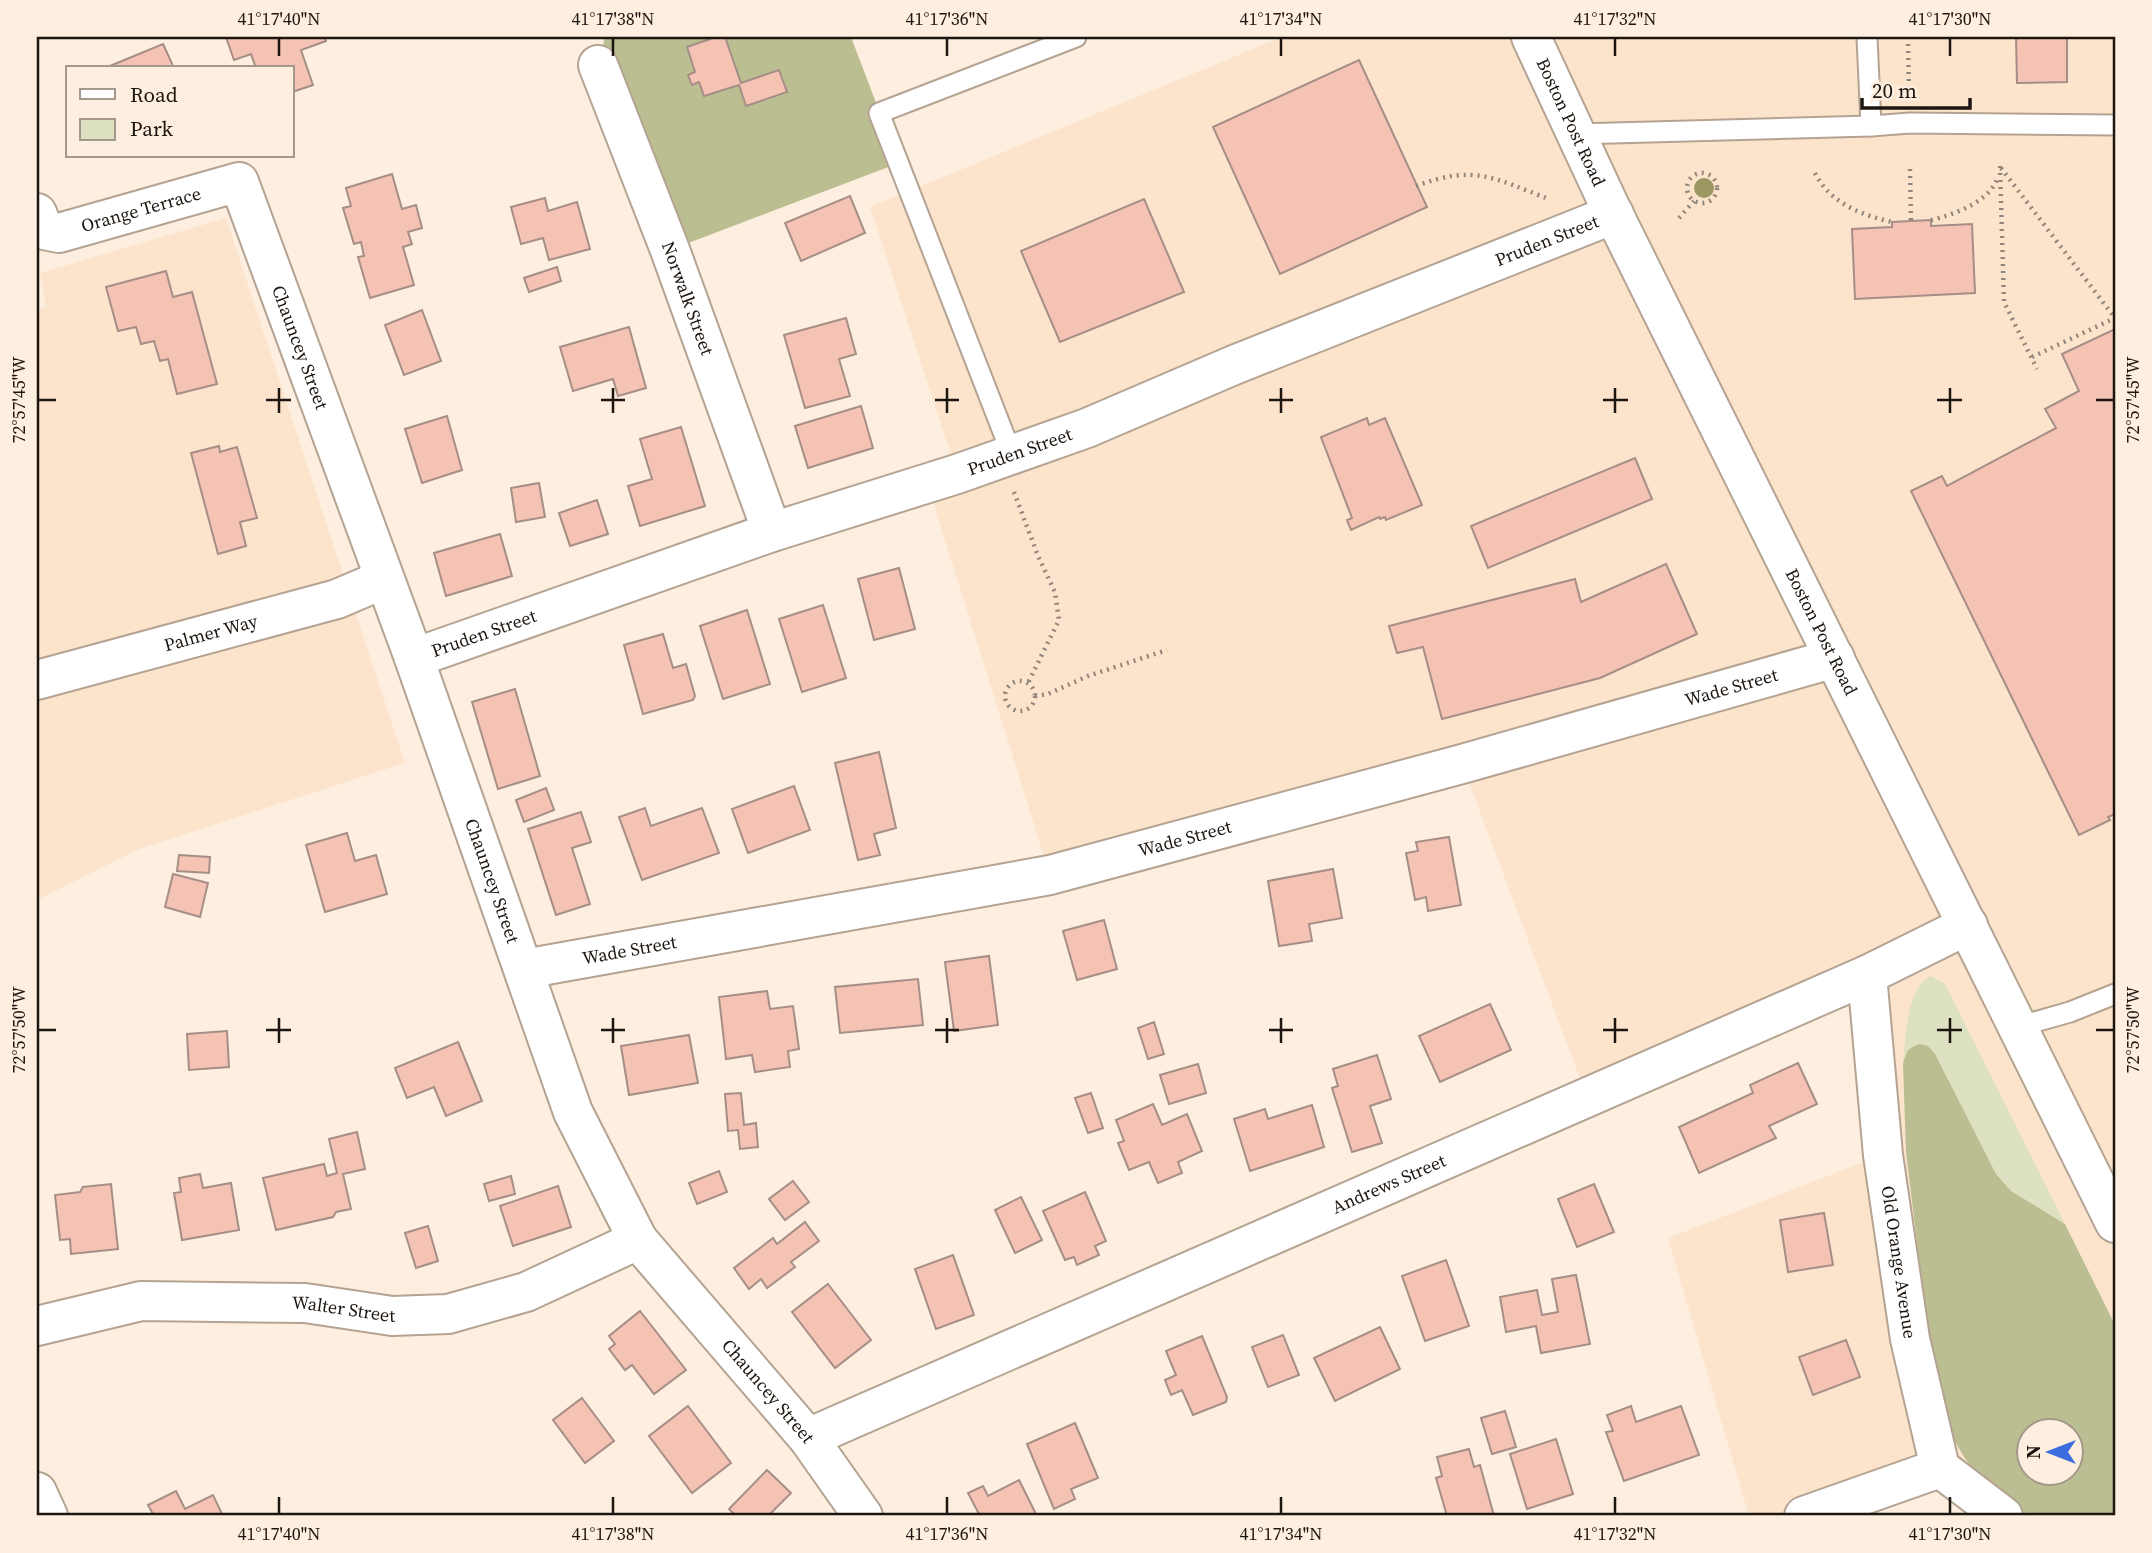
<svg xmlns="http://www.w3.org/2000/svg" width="2152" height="1553" font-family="'Source Serif 4',serif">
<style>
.built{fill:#fce4cc;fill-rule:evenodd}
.green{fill:#dee1c1}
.forest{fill:#bbbe91;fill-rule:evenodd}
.building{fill:#f5c3b4;stroke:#a68e87;stroke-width:2}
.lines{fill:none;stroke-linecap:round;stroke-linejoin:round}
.service-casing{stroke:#b4a392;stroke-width:23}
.minor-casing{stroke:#b4a392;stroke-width:42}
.primary-casing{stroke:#b4a392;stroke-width:42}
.path{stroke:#91867c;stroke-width:4.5;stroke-dasharray:2 5;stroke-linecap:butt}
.service{stroke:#fff;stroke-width:19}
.minor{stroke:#fff;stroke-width:38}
.primary{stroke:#fff;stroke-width:38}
.tree{fill:#9c9764}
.ticks{fill:none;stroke:#1d1610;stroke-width:2.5}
.labels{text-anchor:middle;stroke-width:5;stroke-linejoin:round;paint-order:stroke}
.street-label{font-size:18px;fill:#1d1610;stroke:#fdeedf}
.neatline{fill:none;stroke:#1d1610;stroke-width:2.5}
.ticks-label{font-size:18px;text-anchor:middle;fill:#1d1610}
</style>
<rect width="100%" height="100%" fill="#fdeedf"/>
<g class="built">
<path d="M1282,37h833v1479h-114l-61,-48 -136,48h-55l-81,-278 214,-83 -15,-180 -280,122 -125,-333 -412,111 -123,-392 30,-10 -87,-266zM2030,1430h42v42h-42z"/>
<polygon points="226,218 405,763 139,849 37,900 37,310 46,307 40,273"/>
</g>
<path class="green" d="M1931,976l14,8 120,240 -54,-33 -15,-17 -61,-119 -7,-9 -23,7 -2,11c2,-24 4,-79 28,-88z"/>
<g class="forest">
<polygon points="605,37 851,37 899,163 670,250 598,66"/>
<path d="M1920,1044l8,2 7,8 61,120 15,17 54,33 50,101v191h-86l-42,-32 -21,-24 -12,-20 -22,-91 -11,-74 -15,-123 -3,-88c3,-12 5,-17 17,-20zM2030,1430h42v42h-42z"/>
</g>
<g class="building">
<polygon points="226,37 325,37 326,41 301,50 313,85 292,92 292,68 256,68 251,54 234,60"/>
<polygon points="716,37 725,37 741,83 779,70 787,92 746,106 739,85 704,96 699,82 692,85 688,75 695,72 687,47"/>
<polygon points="2016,37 2067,37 2067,82 2017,83"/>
<polygon points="163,44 174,68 105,68"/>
<polygon points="1359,60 1427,207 1280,274 1213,127"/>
<polygon points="392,174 402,209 416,205 422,228 408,232 412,244 403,247 414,285 370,298 358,257 364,256 361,242 354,244 343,208 351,206 346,188"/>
<polygon points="850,196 865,233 801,261 785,223"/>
<polygon points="545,198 548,211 577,202 590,249 549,260 543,238 521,244 511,207"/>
<polygon points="1144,199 1184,292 1060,342 1021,251"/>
<polygon points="1931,220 1931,226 1972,224 1975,293 1855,299 1852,229 1892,227 1892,222"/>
<polygon points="557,267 561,281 529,292 524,278"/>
<polygon points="166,271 173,297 192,292 217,384 177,394 168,359 160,361 154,341 141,344 136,327 118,331 106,287"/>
<polygon points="422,310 441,361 404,375 385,325"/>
<polygon points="846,318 856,354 839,359 850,396 805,408 784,335"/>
<polygon points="629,327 646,388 618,396 613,379 573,391 560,347"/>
<polygon points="2115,329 2115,814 2108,817 2110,820 2079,835 1911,491 1942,476 1947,486 2056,428 2045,409 2079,391 2062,354"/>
<polygon points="861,406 873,448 808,468 795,426"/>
<polygon points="447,416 462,470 422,483 405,429"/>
<polygon points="1367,418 1369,425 1385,418 1422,505 1386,520 1385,517 1380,519 1379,517 1351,530 1347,520 1352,518 1321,437"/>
<polygon points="681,427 705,506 640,526 628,486 652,479 640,439"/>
<polygon points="219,446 220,452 237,447 257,518 240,522 246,546 218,554 191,453"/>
<polygon points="1635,458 1652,499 1488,568 1471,526"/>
<polygon points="539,483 545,517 516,522 511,488"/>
<polygon points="597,500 608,534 570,546 559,513"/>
<polygon points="500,534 512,576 446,596 434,553"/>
<polygon points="1666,564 1697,634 1600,678 1442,719 1423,647 1397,653 1389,626 1575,579 1581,602"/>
<polygon points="899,568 915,629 874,640 858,579"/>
<polygon points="823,605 846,678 802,692 779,619"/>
<polygon points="747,610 770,684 723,699 700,626"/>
<polygon points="663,634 673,668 686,664 695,696 693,700 643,714 624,645"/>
<polygon points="515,689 540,776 498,789 472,702"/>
<polygon points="879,752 896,828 874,834 880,855 858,860 835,763"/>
<polygon points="794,786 810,830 748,853 732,809"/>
<polygon points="546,788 554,810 524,822 516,800"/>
<polygon points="645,808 651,826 702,808 719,853 642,880 619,817"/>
<polygon points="581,812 591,842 572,848 590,904 556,915 528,829"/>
<polygon points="347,833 355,861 376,855 387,894 325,912 306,845"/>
<polygon points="1449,837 1461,905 1428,911 1426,897 1415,900 1406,853 1418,851 1416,842"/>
<polygon points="179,855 210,857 209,873 177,871"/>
<polygon points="1333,869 1342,918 1309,924 1312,941 1279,946 1268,881"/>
<polygon points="173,874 208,883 200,917 165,907"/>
<polygon points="1104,920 1117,969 1077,980 1063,931"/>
<polygon points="989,956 998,1025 954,1031 945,962"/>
<polygon points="918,979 923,1025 840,1033 835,987"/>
<polygon points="767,991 770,1009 793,1006 799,1049 788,1051 790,1067 755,1072 752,1055 726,1059 719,997"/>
<polygon points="1490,1004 1511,1050 1440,1082 1419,1036"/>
<polygon points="1154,1022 1164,1054 1148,1059 1138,1028"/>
<polygon points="227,1031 229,1067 189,1070 187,1034"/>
<polygon points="689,1035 698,1083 629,1095 621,1046"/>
<polygon points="458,1042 482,1101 446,1116 434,1087 407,1098 395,1068"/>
<polygon points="1377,1055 1391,1099 1370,1106 1382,1143 1352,1152 1332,1088 1338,1086 1333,1069"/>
<polygon points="1798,1063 1817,1104 1769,1126 1776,1138 1699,1173 1679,1127 1753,1093 1750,1085"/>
<polygon points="1198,1064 1206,1093 1169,1104 1160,1075"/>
<polygon points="741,1093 744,1125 756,1123 758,1147 740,1149 738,1130 728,1131 725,1094"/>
<polygon points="1091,1093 1103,1128 1088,1133 1075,1098"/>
<polygon points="1153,1104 1162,1125 1187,1114 1202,1151 1178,1162 1182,1173 1158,1183 1149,1162 1129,1170 1118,1143 1124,1141 1116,1120"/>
<polygon points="1312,1105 1324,1147 1250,1171 1234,1119 1265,1109 1268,1119"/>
<polygon points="357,1132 365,1169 343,1174 351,1209 336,1212 333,1217 276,1230 263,1178 324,1164 327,1176 337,1173 329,1139"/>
<polygon points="719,1171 727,1192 697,1204 689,1183"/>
<polygon points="200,1174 203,1188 231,1183 239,1230 182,1240 174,1193 181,1192 179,1178"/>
<polygon points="511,1176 515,1194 489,1201 484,1184"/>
<polygon points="793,1181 809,1202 785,1220 769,1199"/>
<polygon points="111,1184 118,1249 71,1254 70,1239 60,1240 55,1195 80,1192 83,1187"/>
<polygon points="1594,1184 1614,1232 1577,1247 1558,1199"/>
<polygon points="558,1186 571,1227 513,1246 500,1206"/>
<polygon points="1085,1192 1106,1241 1095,1246 1099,1255 1077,1265 1074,1257 1065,1260 1043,1211"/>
<polygon points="1021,1197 1042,1240 1015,1253 995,1210"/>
<polygon points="1824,1213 1833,1265 1788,1272 1780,1220"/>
<polygon points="805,1222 819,1241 791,1262 795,1267 767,1288 761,1279 749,1289 734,1268 773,1238 777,1244"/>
<polygon points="428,1226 438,1261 416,1268 405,1233"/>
<polygon points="953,1255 974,1315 936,1329 915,1269"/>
<polygon points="1446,1260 1469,1326 1425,1341 1402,1276"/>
<polygon points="1576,1275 1590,1344 1541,1353 1536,1326 1506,1332 1500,1297 1537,1290 1542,1315 1558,1312 1552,1279"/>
<polygon points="828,1284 871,1340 835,1368 792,1312"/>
<polygon points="640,1311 686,1370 654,1394 632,1365 625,1370 609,1349 615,1344 609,1336"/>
<polygon points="1380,1327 1400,1369 1335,1401 1314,1358"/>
<polygon points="1283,1335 1299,1375 1268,1387 1252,1347"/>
<polygon points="1202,1336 1227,1397 1226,1402 1193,1415 1182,1390 1171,1395 1165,1380 1176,1375 1166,1351"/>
<polygon points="1846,1340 1860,1377 1813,1395 1799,1357"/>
<polygon points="582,1398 614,1441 585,1463 553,1420"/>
<polygon points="688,1406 731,1463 692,1493 649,1436"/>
<polygon points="1631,1406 1636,1422 1681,1406 1699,1455 1624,1481 1606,1432 1613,1431 1607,1415"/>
<polygon points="1505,1411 1516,1447 1492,1454 1481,1418"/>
<polygon points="1075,1423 1098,1478 1071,1489 1075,1499 1054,1509 1027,1444"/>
<polygon points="1556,1439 1573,1494 1527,1509 1510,1454"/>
<polygon points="1469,1449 1474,1467 1480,1465 1494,1516 1447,1516 1436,1478 1442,1476 1437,1457"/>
<polygon points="767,1470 791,1493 768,1516 736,1516 729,1509"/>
<polygon points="1019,1480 1037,1516 980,1516 968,1493 983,1486 988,1496"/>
<polygon points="176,1491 185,1509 213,1495 223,1516 154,1516 148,1505"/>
</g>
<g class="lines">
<g class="service-casing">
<g id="service">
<polyline points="1867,37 1871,126"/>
<polyline points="1576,134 1871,126 1910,123 2115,125"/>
<polyline points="1012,455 879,113 1076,37"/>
<polyline points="2017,1027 2070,1012 2115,994"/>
</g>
</g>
<g class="minor-casing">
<g id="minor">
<path id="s1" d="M598,65l72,185 102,282"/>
<path id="s2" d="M37,213l7,17 15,3 180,-51 175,476 159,454 65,128 170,198 55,78"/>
<path id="s3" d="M414,658l358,-126 185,-58 130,-46 147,-63 380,-151"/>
<path id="s4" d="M37,680l300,-81 47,-20"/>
<path id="s5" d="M524,969l526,-94 412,-111 373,-106"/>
<path id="s6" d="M1867,975l16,180 27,184 30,129 63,48"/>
<path id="s7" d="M37,1326l104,-25 164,2 87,13 56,-2 78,-22 112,-52"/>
<path id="s8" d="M808,1438l1059,-463 101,-50"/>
<polyline points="37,1492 48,1516"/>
<polyline points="1804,1516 1940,1468"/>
</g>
</g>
<g class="primary-casing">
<g id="primary">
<path id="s9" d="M1531,37l80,172 504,1014"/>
</g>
</g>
<g class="path">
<polyline points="1908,37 1909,95"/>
<polyline points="2000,166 2004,302 2037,369"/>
<polyline points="2001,168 2115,318"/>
<polyline points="1910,169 1911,221"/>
<path d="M1815,173c15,30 46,42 77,49"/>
<circle cx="1702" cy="188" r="15"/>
<path d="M1416,186c59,-22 77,-8 133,13"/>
<polyline points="1679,218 1694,201"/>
<path d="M1931,220c22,-5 59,-18 67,-43"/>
<polyline points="2032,357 2115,318"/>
<polyline points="1014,492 1038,556 1055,592 1059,620 1028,683"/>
<circle cx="1020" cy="696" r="15"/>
<polyline points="1035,696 1048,694 1088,676 1167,650"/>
</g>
<use href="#service" class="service"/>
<use href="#minor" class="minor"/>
<use href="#primary" class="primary"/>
</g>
<circle class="tree" cx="1704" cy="188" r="10"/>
<path class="ticks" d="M279,38v18M613,38v18M947,38v18M1281,38v18M1615,38v18M1950,38v18M279,388v25M613,388v25M947,388v25M1281,388v25M1615,388v25M1950,388v25M38,400h18M266,400h25M601,400h24M935,400h24M1269,400h24M1603,400h25M1937,400h25M2096,400h18M279,1018v25M613,1018v25M947,1018v25M1281,1018v25M1615,1018v25M1950,1018v25M38,1030h18M266,1030h25M601,1030h24M935,1030h24M1269,1030h24M1603,1030h25M1937,1030h25M2096,1030h18M279,1497v17M613,1497v17M947,1497v17M1281,1497v17M1615,1497v17M1950,1497v17"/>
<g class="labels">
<g class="street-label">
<text dy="6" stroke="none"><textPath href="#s9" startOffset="94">Boston Post Road</textPath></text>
<text dy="6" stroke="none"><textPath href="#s2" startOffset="119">Orange Terrace</textPath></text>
<text dy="6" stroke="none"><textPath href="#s3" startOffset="1208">Pruden Street</textPath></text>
<text dy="6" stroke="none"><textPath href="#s1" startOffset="250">Norwalk Street</textPath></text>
<text dy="6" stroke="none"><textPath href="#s2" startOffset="397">Chauncey Street</textPath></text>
<text dy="6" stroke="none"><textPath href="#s3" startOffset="640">Pruden Street</textPath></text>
<text dy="6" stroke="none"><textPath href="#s9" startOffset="662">Boston Post Road</textPath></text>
<text dy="6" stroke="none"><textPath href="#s4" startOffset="180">Palmer Way</textPath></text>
<text dy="6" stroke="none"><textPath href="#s3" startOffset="74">Pruden Street</textPath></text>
<text dy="6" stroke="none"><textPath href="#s5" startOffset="1241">Wade Street</textPath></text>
<text dy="6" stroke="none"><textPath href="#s5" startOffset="674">Wade Street</textPath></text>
<text dy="6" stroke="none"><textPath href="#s2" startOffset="964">Chauncey Street</textPath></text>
<text dy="6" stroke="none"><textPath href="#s5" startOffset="107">Wade Street</textPath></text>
<text dy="6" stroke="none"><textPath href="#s8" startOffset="634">Andrews Street</textPath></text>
<text dy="6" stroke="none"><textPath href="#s6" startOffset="289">Old Orange Avenue</textPath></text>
<text dy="6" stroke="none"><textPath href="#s7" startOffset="310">Walter Street</textPath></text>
<text dy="6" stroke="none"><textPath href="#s2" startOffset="1552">Chauncey Street</textPath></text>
</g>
</g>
<rect width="2152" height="1553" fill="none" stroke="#fdeedf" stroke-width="77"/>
<rect x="66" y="66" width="228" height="91" fill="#fdeedf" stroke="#a3988c" stroke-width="2"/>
<rect x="80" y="89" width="35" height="10" fill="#ffffff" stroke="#a3988c" stroke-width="2"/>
<text x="130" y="102" font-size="21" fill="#1d1610">Road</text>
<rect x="80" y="119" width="35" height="21" fill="#dee1c1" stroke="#a3988c" stroke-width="2"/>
<text x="130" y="136" font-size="21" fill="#1d1610">Park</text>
<g transform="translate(2050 1452) rotate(270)"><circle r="33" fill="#fdeedf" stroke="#a3988c" stroke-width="2"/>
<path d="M0-5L12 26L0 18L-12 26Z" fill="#3c6cdd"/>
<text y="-10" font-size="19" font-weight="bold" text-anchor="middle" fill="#1d1610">N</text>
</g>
<path d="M1862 98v10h108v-10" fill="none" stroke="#1d1610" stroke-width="3.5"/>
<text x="1872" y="98" font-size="21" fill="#1d1610" stroke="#fdeedf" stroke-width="5" paint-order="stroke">20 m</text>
<rect x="38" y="38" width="2076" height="1476" class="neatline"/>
<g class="ticks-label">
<text x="279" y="25">41°17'40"N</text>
<text x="613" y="25">41°17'38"N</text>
<text x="947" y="25">41°17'36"N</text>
<text x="1281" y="25">41°17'34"N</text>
<text x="1615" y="25">41°17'32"N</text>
<text x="1950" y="25">41°17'30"N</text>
<text transform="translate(2133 400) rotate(-90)" y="6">72°57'45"W</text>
<text transform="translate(19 400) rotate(-90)" y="6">72°57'45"W</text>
<text transform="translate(2133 1030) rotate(-90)" y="6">72°57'50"W</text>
<text transform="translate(19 1030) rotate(-90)" y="6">72°57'50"W</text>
<text x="279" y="1540">41°17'40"N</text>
<text x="613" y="1540">41°17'38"N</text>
<text x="947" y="1540">41°17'36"N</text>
<text x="1281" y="1540">41°17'34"N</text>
<text x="1615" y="1540">41°17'32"N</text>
<text x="1950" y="1540">41°17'30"N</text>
</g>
</svg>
